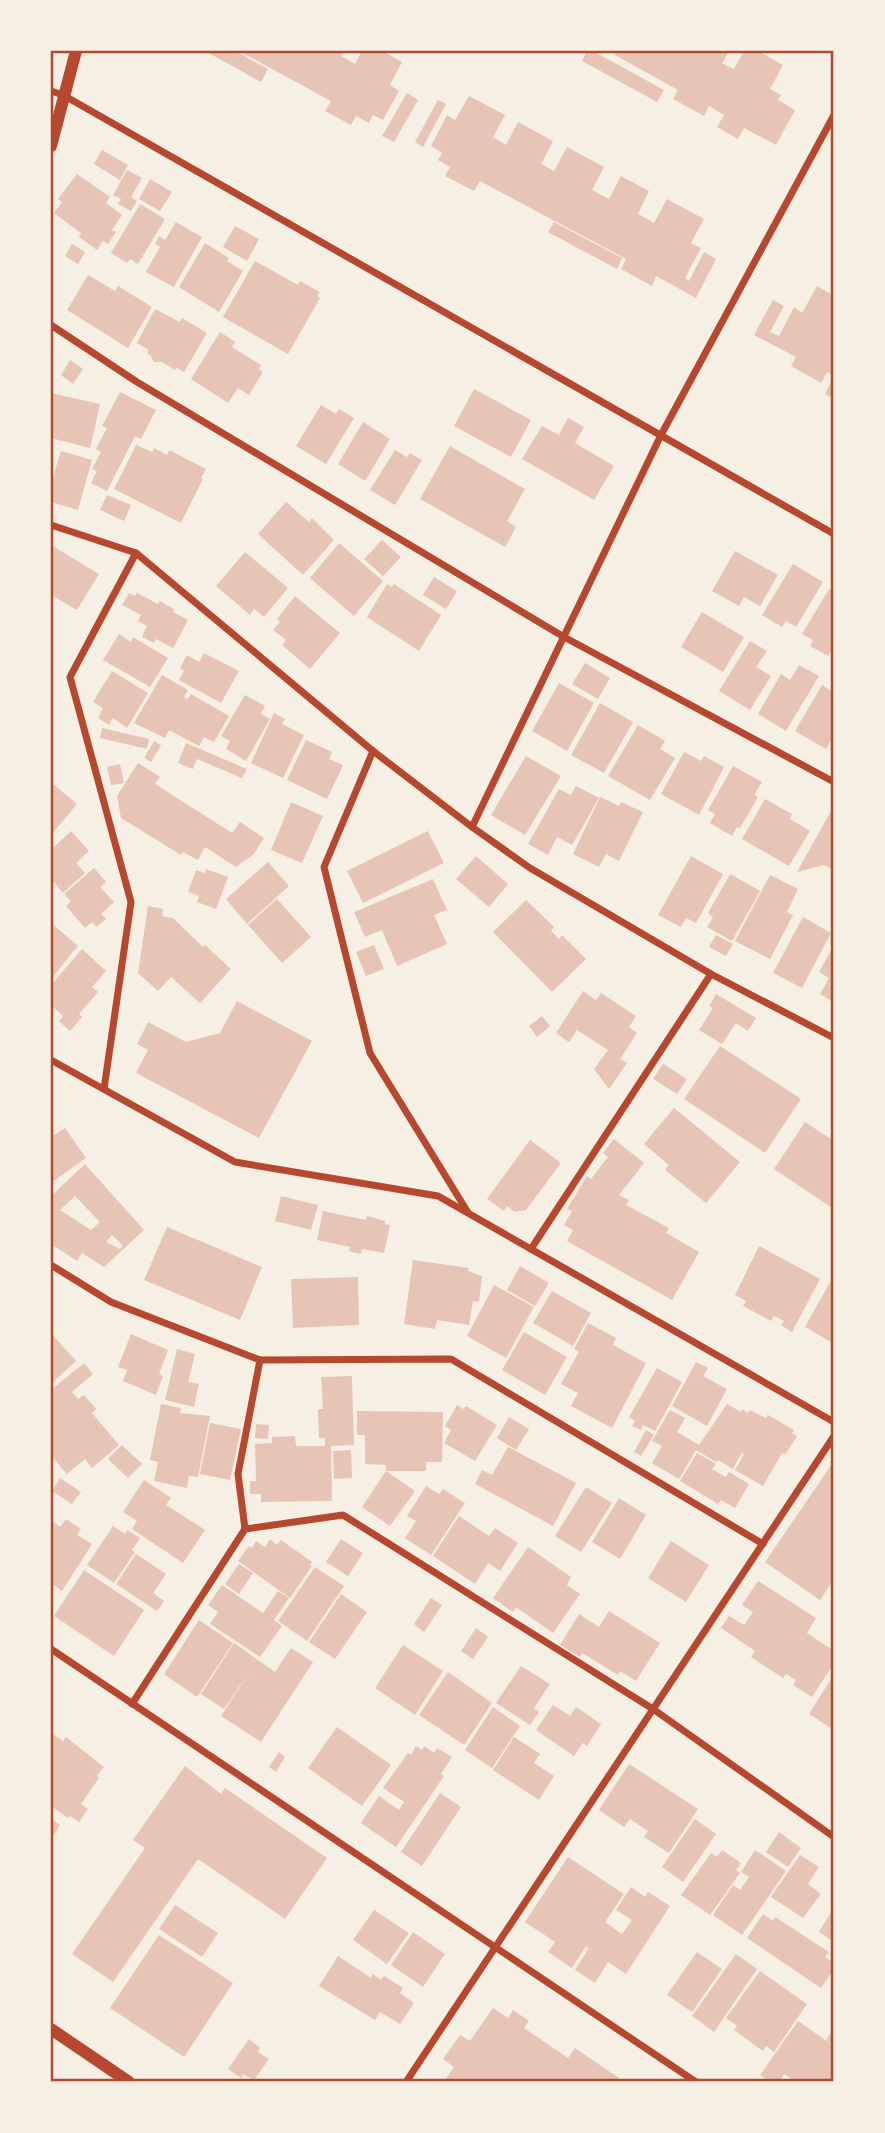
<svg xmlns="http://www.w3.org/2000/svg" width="885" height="2133" font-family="Quicksand,sans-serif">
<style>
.building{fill:#e6c5b7;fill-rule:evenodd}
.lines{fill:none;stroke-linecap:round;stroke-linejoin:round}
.minor{stroke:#b5482f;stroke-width:7}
.tertiary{stroke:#b5482f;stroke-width:12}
.neatline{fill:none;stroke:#b5482f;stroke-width:2.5}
</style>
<rect width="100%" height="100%" fill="#f6efe4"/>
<g class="building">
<polygon points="205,51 235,51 268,69 261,82"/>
<polygon points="239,51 344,51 341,56 355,64 362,51 382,51 402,62 390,85 399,91 383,120 373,115 369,123 356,116 351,125 325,111 331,101"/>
<polygon points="587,51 593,51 664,90 657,102 582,61"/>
<polygon points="617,51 729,51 722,63 734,69 744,51 758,51 783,65 770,89 781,95 778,100 795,110 776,145 744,128 738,139 717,127 724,115 709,106 704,116 673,99 678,90 615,55"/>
<polygon points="407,93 418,100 394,142 382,136"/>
<polygon points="469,96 505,115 493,137 506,145 518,122 553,141 541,164 554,171 567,147 604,167 592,190 609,199 621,176 649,191 638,214 654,223 667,199 704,219 691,243 701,248 685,278 689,281 704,252 716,259 696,298 656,276 652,286 621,269 626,259 480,181 474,191 445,176 450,167 438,160 442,153 431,146 447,115 455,120"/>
<polygon points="438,100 446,104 423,147 415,142"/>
<polygon points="102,150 128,165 120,180 94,164"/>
<polygon points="127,170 142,178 131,197 137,201 131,211 118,204 121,199 113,195"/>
<polygon points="77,174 110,197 106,203 122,215 112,230 116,232 108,244 103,241 97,250 79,237 81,233 54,213 62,202 58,199"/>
<polygon points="150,179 172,192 160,211 139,199"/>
<polygon points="140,204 165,219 138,264 130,259 127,263 111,253"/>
<polygon points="176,222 202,237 174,287 146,272 160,247 155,244 159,236 165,240"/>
<polygon points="554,222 622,258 617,269 548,232"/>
<polygon points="235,226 259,239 247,261 223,247"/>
<polygon points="205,243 229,258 227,261 243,271 219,312 179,287"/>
<polygon points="72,244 85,252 78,264 65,256"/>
<polygon points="255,261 298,285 300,281 320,292 317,296 320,298 288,354 223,317"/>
<polygon points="88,275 115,291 118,286 152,307 128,348 67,310"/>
<polygon points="817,286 834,296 834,376 827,372 821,383 791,366 796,357 754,335 773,300 784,306 770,332 779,336 794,307 802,313"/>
<polygon points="155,309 180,322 182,318 207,333 184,372 176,367 175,370 162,362 154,362 150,355 147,353 149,350 137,343"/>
<polygon points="220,332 235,342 232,347 261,365 259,369 263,372 249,395 238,388 228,403 191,379"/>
<polygon points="70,360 83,369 73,384 61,375"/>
<polygon points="832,380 834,381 834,399 825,394"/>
<polygon points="474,389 531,420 511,457 454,426"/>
<polygon points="120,392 156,410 141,439 135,436 107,491 91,483 97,471 92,469 101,452 96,449 107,428 102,426"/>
<polygon points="51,393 100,404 90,448 51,438"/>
<polygon points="321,405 336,414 339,409 354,418 326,464 296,446"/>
<polygon points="568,418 584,427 575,443 614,466 594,500 522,459 542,426 559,435"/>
<polygon points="363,422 390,439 365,481 338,464"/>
<polygon points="136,445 152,452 154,448 167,455 169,450 206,469 201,478 203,479 181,523 114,489"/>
<polygon points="450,446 525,489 507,521 516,527 505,547 420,499"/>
<polygon points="395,450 407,457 410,453 422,460 395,505 370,490"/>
<polygon points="61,451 92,460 78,510 51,502 51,484"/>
<polygon points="107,495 131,505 124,521 100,510"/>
<polygon points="286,502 309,522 312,518 334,540 303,575 258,534"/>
<polygon points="382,540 401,557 383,576 364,559"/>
<polygon points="339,543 383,581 354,616 310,578"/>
<polygon points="51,545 99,574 77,610 51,595"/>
<polygon points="735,551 778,575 760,606 744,597 739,606 712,591"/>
<polygon points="245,552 288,588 264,617 254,609 250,615 216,586"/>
<polygon points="793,564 823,582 796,627 786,621 782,627 762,615"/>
<polygon points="434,577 457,591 446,609 423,595"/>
<polygon points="387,584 392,587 394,584 441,615 419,651 367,617"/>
<polygon points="829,589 834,592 834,645 828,656 810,646 813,640 802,634"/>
<polygon points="129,593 135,596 137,593 158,604 160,601 174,609 173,612 188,620 173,648 156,639 154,643 142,637 147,626 138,621 141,615 122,605"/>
<polygon points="295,596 340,633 310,669 282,645 286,640 273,630 280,622 277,619"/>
<polygon points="702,612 744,637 723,672 681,647"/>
<polygon points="119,634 131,642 133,637 168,658 150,687 103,660"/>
<polygon points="750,641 767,651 756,667 771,676 750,710 719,691"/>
<polygon points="204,653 239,671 221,703 179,680 184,671 180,668 187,655 199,662"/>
<polygon points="585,663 610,678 598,699 572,684"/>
<polygon points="799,665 819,676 786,731 758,714 781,674 790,680"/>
<polygon points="112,671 148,693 127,728 113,718 109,725 98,718 103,708 93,702"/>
<polygon points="162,675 188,690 184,697 188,699 191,694 229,716 214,742 204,737 199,746 169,730 165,738 134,723"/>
<polygon points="559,683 594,703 567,751 532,731"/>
<polygon points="822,685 834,693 834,735 826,749 795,731"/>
<polygon points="245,695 265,706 261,714 270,719 246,761 226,749 230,741 221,736"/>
<polygon points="600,703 633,722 604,773 571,755"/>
<polygon points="274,713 285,719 282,724 304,735 283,778 251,763"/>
<polygon points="638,725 665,741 660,749 675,758 650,800 608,776"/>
<polygon points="102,728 149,739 147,749 100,738"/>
<polygon points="306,740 332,752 329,759 343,765 327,799 287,780"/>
<polygon points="154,741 161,745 151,762 144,758"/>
<polygon points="186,743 247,769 242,778 197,759 193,769 178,763"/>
<polygon points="684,752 701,761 704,756 724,767 699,815 661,794"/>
<polygon points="526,756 561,776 525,835 491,815"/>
<polygon points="138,763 160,777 155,784 232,833 240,822 264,838 254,854 236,867 205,847 198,860 183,852 181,855 121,818 117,796"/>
<polygon points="120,764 124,783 111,785 107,767"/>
<polygon points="733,766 762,782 754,795 758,797 740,828 737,827 732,836 710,823 715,814 708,810"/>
<polygon points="54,785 77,804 51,835 51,789"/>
<polygon points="576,786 599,798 572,845 557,837 548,855 528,844 559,789 571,795"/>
<polygon points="600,797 619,806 621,802 643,812 619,861 606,854 599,867 573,854"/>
<polygon points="765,799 792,814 790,819 810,831 789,866 742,839"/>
<polygon points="291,802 323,816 302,863 271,850"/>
<polygon points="832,809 834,816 834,870 824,865 797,872"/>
<polygon points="71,831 89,851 76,863 85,873 63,893 51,879 51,850"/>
<polygon points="428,831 444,863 363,903 347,871"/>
<polygon points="476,856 508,884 489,907 456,879"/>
<polygon points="691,856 723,874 696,923 686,918 681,927 658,915"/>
<polygon points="268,862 289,886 247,924 226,899"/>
<polygon points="94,868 106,882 100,887 114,902 101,914 106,919 96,927 92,922 85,928 66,906 71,901 64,894"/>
<polygon points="206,869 228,877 216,909 197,902 199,896 188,892 196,870 205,873"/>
<polygon points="730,874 760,891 732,941 707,927 713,917 708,913"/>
<polygon points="770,875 798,889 787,912 793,915 770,959 735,941"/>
<polygon points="433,879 447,910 434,915 447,944 397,966 382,930 365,937 354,912"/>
<polygon points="277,899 311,937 282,963 248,925"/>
<polygon points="526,900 554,927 551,931 559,939 562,935 586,959 552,992 493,932"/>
<polygon points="148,906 163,909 162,916 173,918 203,947 205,945 231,969 200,1003 171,977 158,991 138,973"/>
<polygon points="803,917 831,933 802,988 773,973"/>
<polygon points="51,923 78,946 51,979"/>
<polygon points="716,935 733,944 726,956 709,947"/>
<polygon points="374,945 384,969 366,976 356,952"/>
<polygon points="834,945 834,1002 820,994 829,978 819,972"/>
<polygon points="82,949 106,971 92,987 98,992 79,1014 82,1017 70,1031 59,1021 63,1016 51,1005 51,985"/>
<polygon points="583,991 596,1000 601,993 636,1016 629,1027 637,1033 620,1059 627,1063 609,1089 594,1069 608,1050 577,1030 569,1042 556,1033"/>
<polygon points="716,994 756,1018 748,1031 736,1023 722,1044 699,1030 713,1008 709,1006"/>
<polygon points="237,1001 312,1041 259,1138 136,1073 148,1050 137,1044 148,1022 186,1042 220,1033"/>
<polygon points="542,1016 550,1026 537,1037 529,1026"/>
<polygon points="720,1046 801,1099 765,1153 684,1099"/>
<polygon points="663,1064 687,1079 677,1094 653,1079"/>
<polygon points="674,1108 740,1162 706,1203 665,1170 669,1165 644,1144"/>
<polygon points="805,1122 834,1141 834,1209 774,1169"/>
<polygon points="65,1128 86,1158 51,1183 51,1137"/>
<polygon points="614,1139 644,1163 619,1195 629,1200 626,1205 669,1228 666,1233 699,1252 672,1300 567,1241 573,1230 564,1225 572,1211 567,1209 587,1176 591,1179 608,1157 603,1153"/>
<polygon points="530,1140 561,1163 526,1210 515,1212 507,1206 504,1211 487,1199"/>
<path d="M85,1164l59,66 -40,37 -22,-14 -5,8 -26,-17v-23l2,-5 -2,-1v-19zM75,1196l25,26 -9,8 -31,-20zM112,1235l11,11 -3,3 -14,-7z"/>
<polygon points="281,1196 318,1205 311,1230 275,1221"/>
<polygon points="323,1211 366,1220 367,1216 385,1221 385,1224 390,1225 384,1253 362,1249 361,1254 349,1251 350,1247 317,1240"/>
<polygon points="167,1227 262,1267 240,1320 144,1280"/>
<polygon points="759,1246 820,1279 792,1332 781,1325 784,1321 774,1316 771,1321 743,1306 746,1301 735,1295"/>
<polygon points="413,1260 469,1268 468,1271 482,1276 479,1302 473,1301 469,1325 437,1320 435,1329 404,1324"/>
<polygon points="520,1266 549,1283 535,1306 507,1290"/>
<polygon points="834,1275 834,1335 831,1342 805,1327"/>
<polygon points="358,1277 359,1325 293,1328 291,1279"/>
<polygon points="494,1285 534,1307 506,1358 467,1336"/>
<polygon points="552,1291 591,1313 573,1346 533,1323"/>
<polygon points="588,1323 616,1338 613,1345 646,1363 612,1428 571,1406 578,1393 561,1384 579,1352 574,1349"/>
<polygon points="524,1332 567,1357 545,1395 502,1370"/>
<polygon points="51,1333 76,1361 51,1384"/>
<polygon points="131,1334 168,1350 159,1374 163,1376 156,1395 123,1381 127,1370 118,1367"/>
<polygon points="177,1349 195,1354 188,1382 199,1384 194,1407 165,1400"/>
<polygon points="696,1362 708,1368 703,1376 727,1389 707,1426 672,1406"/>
<polygon points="84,1363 93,1374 72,1392 78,1399 84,1395 96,1409 92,1413 119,1445 92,1468 85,1459 67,1474 51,1455 51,1390"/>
<polygon points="657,1368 682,1382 655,1431 643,1425 641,1430 632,1426 635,1421 629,1417"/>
<polygon points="352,1376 354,1445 331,1446 332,1501 261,1502 261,1494 250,1494 250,1481 256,1481 255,1444 272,1443 272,1437 295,1436 296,1446 325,1446 325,1438 319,1438 318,1409 323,1409 321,1377"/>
<polygon points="161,1404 181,1408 180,1413 210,1416 198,1477 189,1476 187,1488 154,1481 158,1462 150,1460"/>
<polygon points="727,1404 741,1412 742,1409 748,1413 750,1410 766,1418 768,1415 794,1430 792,1433 797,1436 785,1455 782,1453 763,1486 735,1470 744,1454 742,1452 733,1469 718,1460 716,1462 696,1450 679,1479 652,1463 662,1446 652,1441 670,1410 685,1418 677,1432 699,1445"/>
<polygon points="457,1405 463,1409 466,1406 497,1425 475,1461 444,1443 451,1430 445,1426"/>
<polygon points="357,1411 443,1412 442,1462 426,1462 426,1471 386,1471 386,1465 365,1464 365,1435 357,1435"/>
<polygon points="509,1417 529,1429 516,1450 497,1438"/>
<polygon points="210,1423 241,1429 230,1480 200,1474"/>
<polygon points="256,1424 269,1425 268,1439 255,1438"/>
<polygon points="646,1430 654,1435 641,1456 634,1452"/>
<polygon points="122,1445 142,1464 128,1478 108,1459"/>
<polygon points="508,1447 576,1483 553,1526 475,1484 482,1470 492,1475"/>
<polygon points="351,1450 352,1478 334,1479 333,1451"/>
<polygon points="697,1453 716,1464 712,1469 726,1477 729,1472 749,1484 735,1508 721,1500 718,1504 680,1481"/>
<polygon points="834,1461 834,1579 820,1600 765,1562"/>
<polygon points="386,1471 415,1491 390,1526 362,1507"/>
<polygon points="60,1478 81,1492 72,1504 52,1491"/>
<polygon points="144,1480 171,1498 166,1505 205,1530 183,1563 132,1529 137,1521 123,1512"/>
<polygon points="426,1486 439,1494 443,1489 465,1503 431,1555 405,1538 416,1521 407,1516"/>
<polygon points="586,1487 612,1503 581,1552 555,1536"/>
<polygon points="619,1498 646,1515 620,1559 592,1542"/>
<polygon points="459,1516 489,1536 495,1528 518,1543 500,1571 488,1563 475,1584 433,1556"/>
<polygon points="66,1519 81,1529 77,1535 92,1544 62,1591 51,1583 51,1520 60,1527"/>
<polygon points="113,1526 125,1534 127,1530 140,1538 132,1550 135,1552 114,1583 87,1565"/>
<polygon points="270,1539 277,1545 281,1540 312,1562 310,1565 312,1566 290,1598 238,1561 249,1546 252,1548 256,1541 265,1547"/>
<polygon points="341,1539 363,1553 348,1576 326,1562"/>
<polygon points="671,1541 709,1565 686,1602 648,1578"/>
<polygon points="528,1547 571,1577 567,1585 580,1594 553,1633 516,1607 513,1612 493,1598"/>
<polygon points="136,1554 166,1574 153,1593 164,1601 157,1611 116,1584"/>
<polygon points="239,1564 253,1573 239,1594 225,1584"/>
<polygon points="315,1567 344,1586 307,1641 278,1621"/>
<polygon points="84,1570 144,1610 114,1656 54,1616"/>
<polygon points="758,1581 816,1618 807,1633 834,1651 834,1663 812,1697 793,1685 796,1680 786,1674 783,1678 751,1657 755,1651 721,1628 729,1616 744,1625 753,1612 742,1605"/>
<polygon points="222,1585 263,1613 278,1591 289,1598 274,1620 282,1626 260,1657 210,1624 218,1612 208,1605"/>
<polygon points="341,1594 367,1612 335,1659 309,1642"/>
<polygon points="431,1598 442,1605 424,1632 414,1624"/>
<polygon points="609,1611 660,1643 636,1681 620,1671 618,1675 582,1653 580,1657 560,1645 579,1614 599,1627"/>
<polygon points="199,1620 233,1643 197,1697 164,1674"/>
<polygon points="476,1628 488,1637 473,1659 461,1651"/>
<polygon points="234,1643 275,1672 291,1648 313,1662 261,1742 221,1716 250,1671 224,1709 201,1694"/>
<polygon points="403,1645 443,1671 415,1715 375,1688"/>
<polygon points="521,1666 550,1684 534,1708 539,1712 530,1725 496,1703"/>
<polygon points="448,1672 492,1703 464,1745 419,1715"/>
<polygon points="834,1674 834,1730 809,1714"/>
<polygon points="553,1705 570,1716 576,1707 601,1724 587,1746 583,1743 574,1756 536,1730"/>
<polygon points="493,1707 520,1726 492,1768 465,1750"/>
<polygon points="337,1727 391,1765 362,1806 308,1768"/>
<polygon points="51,1733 63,1741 66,1737 104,1767 97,1776 99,1778 81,1804 88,1809 79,1822 70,1816 68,1818 51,1806"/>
<polygon points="514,1737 540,1754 534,1763 554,1776 539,1800 493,1770"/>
<polygon points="416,1746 422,1750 424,1746 434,1753 437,1748 452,1757 441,1774 444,1776 396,1847 361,1823 379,1796 399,1810 404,1802 383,1788 408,1753 411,1755"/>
<polygon points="279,1752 285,1757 276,1772 269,1767"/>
<polygon points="629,1764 698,1809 669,1853 644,1837 648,1831 630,1819 624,1827 599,1810"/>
<polygon points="185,1766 221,1794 225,1788 327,1858 285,1919 198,1859 113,1982 72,1954 145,1848 133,1840"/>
<polygon points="440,1793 461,1807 422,1866 401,1852"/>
<polygon points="51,1819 60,1825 51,1839"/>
<polygon points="695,1819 716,1834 683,1882 662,1867"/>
<polygon points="779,1832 801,1848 788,1867 766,1852"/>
<polygon points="722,1850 741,1863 736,1870 740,1873 710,1915 681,1895 711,1853 717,1857"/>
<polygon points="755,1850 786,1871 742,1935 713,1915 733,1885 740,1890 749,1877 741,1872"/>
<polygon points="800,1855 819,1867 808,1884 821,1894 803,1918 771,1897"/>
<polygon points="568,1857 624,1894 605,1922 622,1934 632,1920 616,1910 631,1887 645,1897 648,1892 670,1906 626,1974 608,1962 595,1983 575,1970 589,1948 586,1946 572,1968 548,1952 555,1942 525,1922"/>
<polygon points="175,1905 218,1933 202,1957 159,1929"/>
<polygon points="834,1907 834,1942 819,1932"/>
<polygon points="374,1910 409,1933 387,1964 353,1940"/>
<polygon points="763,1914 773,1921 775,1917 829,1952 825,1957 834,1963 834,1969 821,1988 747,1938"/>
<polygon points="413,1932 445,1954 423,1987 391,1965"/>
<polygon points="159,1935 233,1983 184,2057 110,2008"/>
<polygon points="697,1952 722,1969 692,2012 667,1995"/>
<polygon points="736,1954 757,1969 714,2032 692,2016"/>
<polygon points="338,1956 371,1978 373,1974 381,1980 384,1976 403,1988 400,1993 414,2003 400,2024 380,2012 375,2020 319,1986"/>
<polygon points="760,1971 807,2004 774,2052 766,2046 763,2051 734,2030 737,2026 726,2018"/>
<polygon points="493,2008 508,2018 513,2010 529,2021 524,2028 568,2058 575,2048 619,2078 616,2082 448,2082 445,2080 454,2067 443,2059 460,2035 470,2041"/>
<polygon points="798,2021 834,2046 834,2082 796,2082 784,2074 779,2082 770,2082 760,2075"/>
<polygon points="834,2028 834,2045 826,2040"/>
<polygon points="249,2039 260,2048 258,2052 269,2059 254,2080 243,2074 241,2078 228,2069"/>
</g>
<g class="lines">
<g class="minor">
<polyline points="51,91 63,95 834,534"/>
<polyline points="51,325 137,382 564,637 834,782"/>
<polyline points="51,525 136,553 373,751 472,827 530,868 711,974 834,1038"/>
<polyline points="373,751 324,867 370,1053 467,1211"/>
<polyline points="472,827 661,435 834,115"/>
<polyline points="51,1060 235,1162 438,1196 834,1422"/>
<polyline points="104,1089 131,902 70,677 136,553"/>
<polyline points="531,1249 711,974"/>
<polyline points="51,1265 111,1302 260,1360 451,1359 763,1544"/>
<polyline points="245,1529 343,1515 653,1709 834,1837"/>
<polyline points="51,1649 696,2082"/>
<polyline points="132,1704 245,1529 238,1474 260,1360"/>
<polyline points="406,2082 834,1436"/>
</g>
<g class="tertiary">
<polyline points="51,146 76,51"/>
<polyline points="51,2029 129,2082"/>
</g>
</g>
<rect width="885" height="2133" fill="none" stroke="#f6efe4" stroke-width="105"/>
<rect x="52" y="52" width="780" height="2028" class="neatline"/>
</svg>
